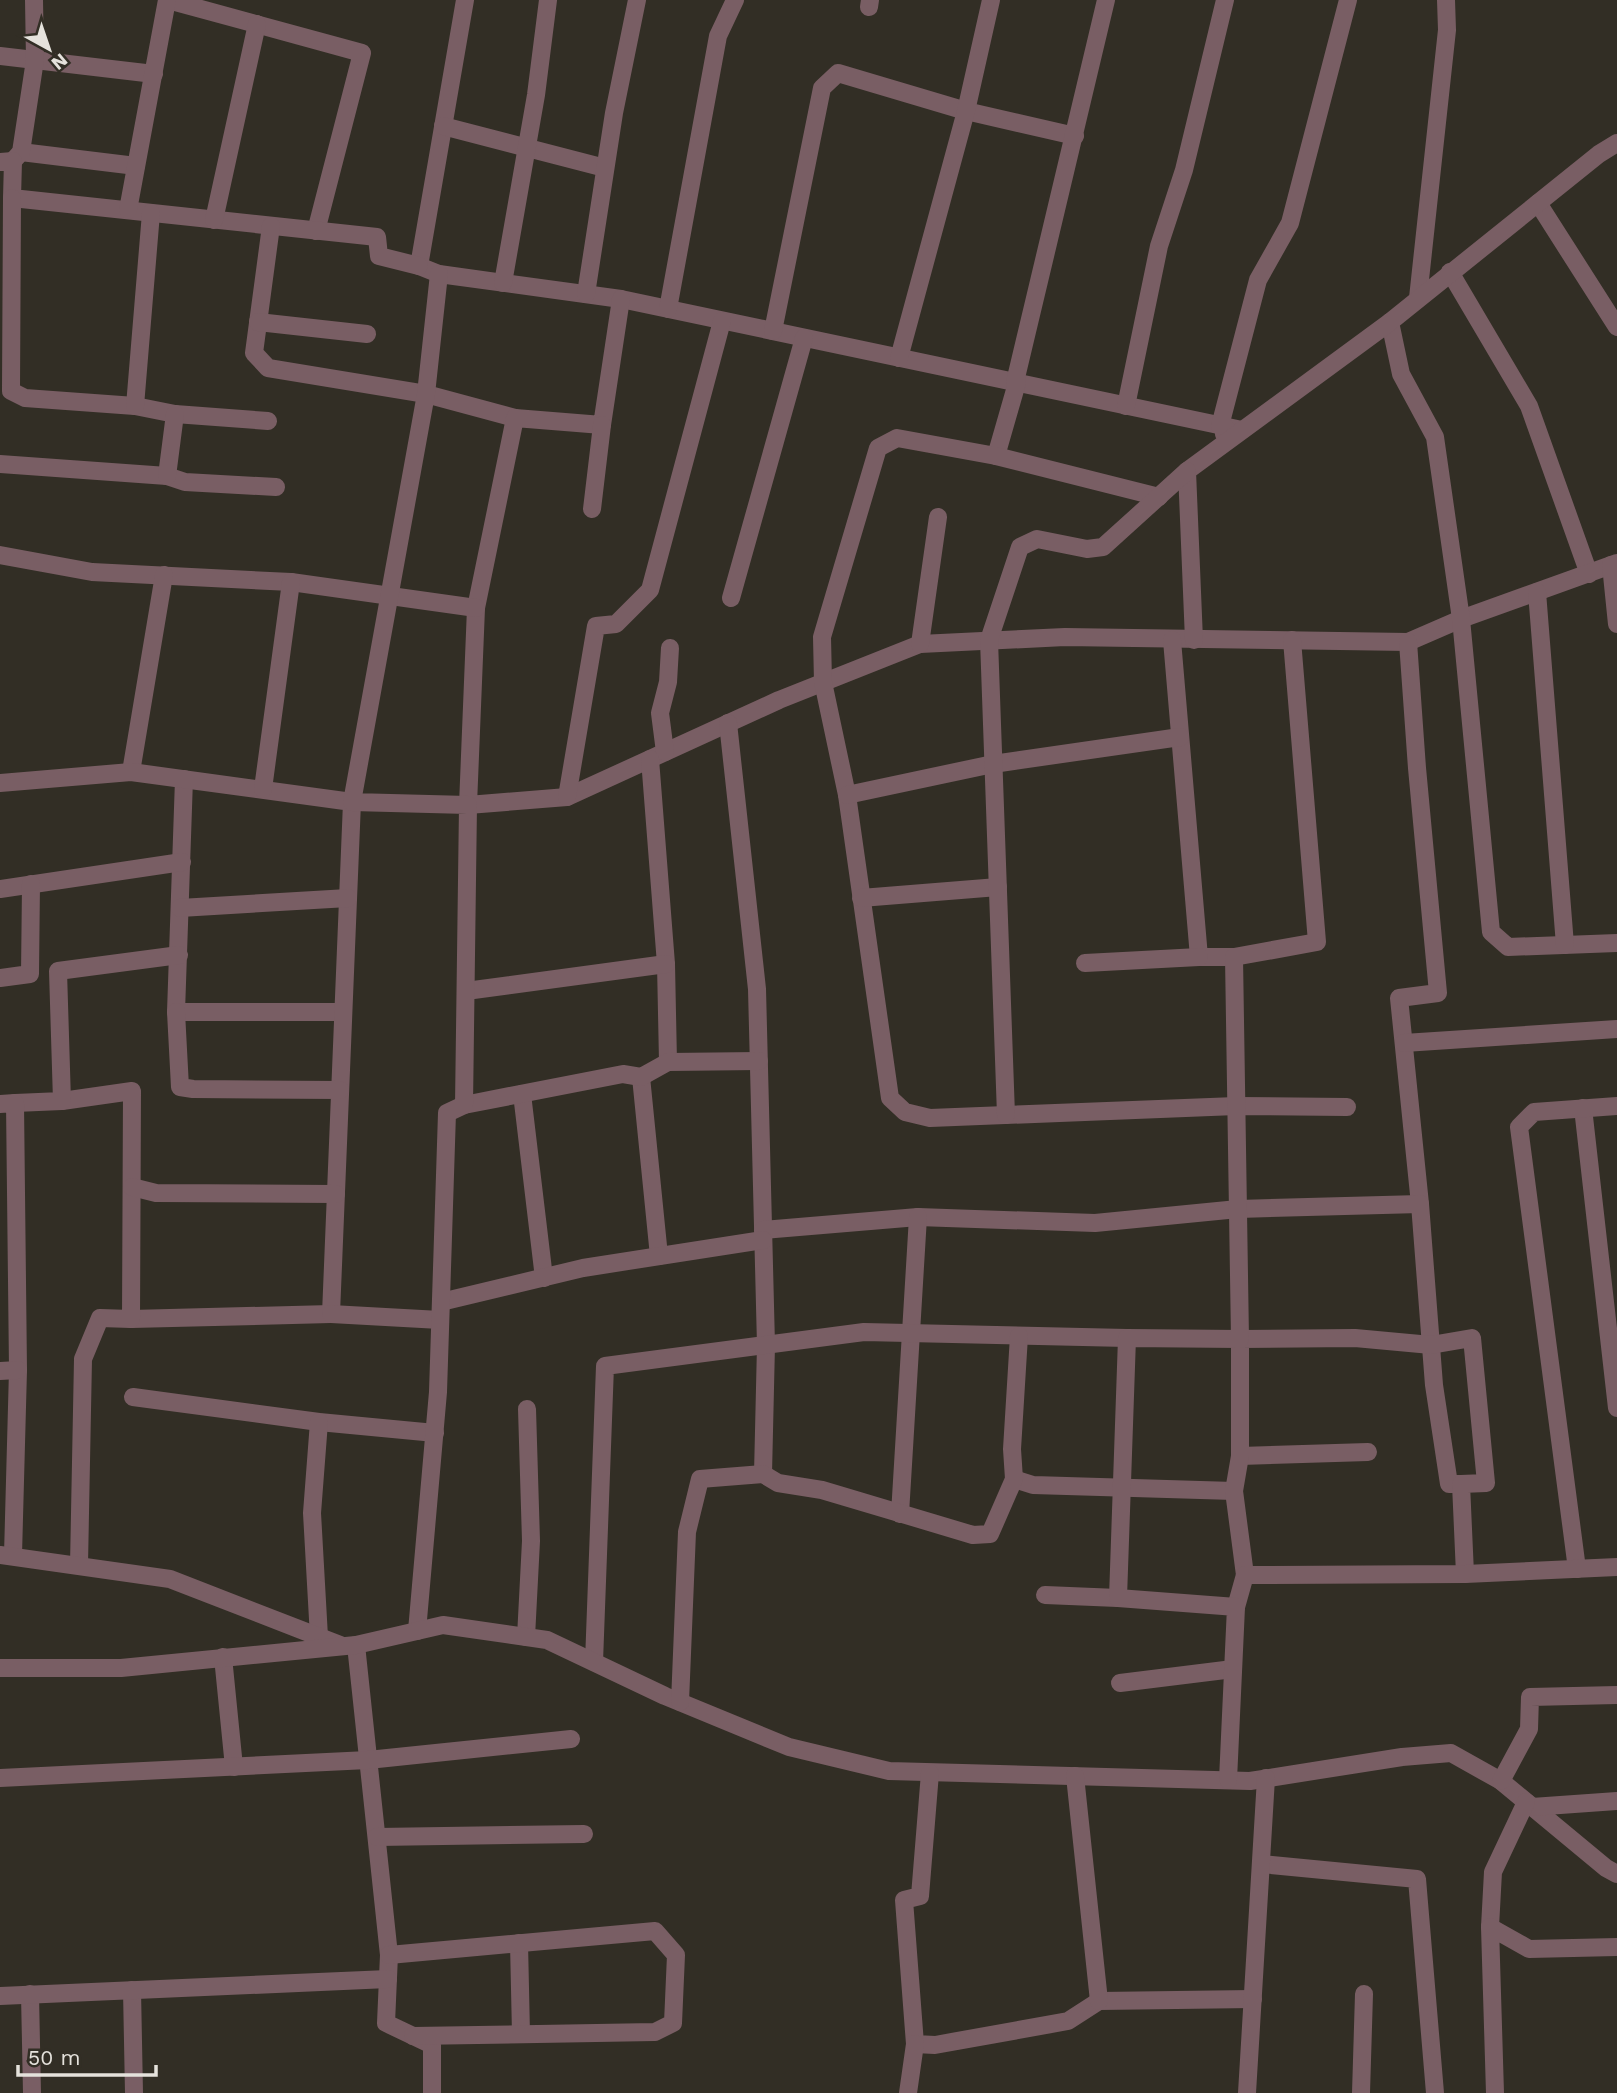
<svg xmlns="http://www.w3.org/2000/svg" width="1617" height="2093" font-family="'Work Sans',sans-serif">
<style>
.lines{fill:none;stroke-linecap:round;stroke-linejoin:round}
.minor{stroke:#795e64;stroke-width:18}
</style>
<rect width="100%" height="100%" fill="#322e25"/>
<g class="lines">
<g class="minor">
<polyline points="168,0 362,53 316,231"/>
<polyline points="465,0 419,266 439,274 621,299 1242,430"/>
<polyline points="869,7 870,0"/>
<polyline points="0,56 154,74"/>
<polyline points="443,126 605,168"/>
<polyline points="21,152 136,166"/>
<polyline points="13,161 21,152 35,60 34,0"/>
<polyline points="0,162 13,161 12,198 377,237 379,256 419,266"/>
<polyline points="12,198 11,391 25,398 135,406 175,414 268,421"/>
<polyline points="1538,203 1617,327"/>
<polyline points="128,210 167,0"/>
<polyline points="214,220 257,24"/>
<polyline points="271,226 254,353 268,368 426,394 515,418"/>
<polyline points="1450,272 1529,406 1589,574"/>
<polyline points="503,283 536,95 548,0"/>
<polyline points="586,294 614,113 637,0"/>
<polyline points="1418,298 1447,30 1446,0"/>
<polyline points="621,299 602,425 515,418 476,608 468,805 567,797 779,700 920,644 1065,637 1408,642 1461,619 1617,563"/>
<polyline points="668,309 718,36 735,0"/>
<polyline points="258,322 367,334"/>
<polyline points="1390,322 1401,374 1435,437 1461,619 1491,932 1508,947 1617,943"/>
<polyline points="773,331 822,88 838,73 966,111 1075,136"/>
<polyline points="899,358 966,111 991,0"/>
<polyline points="135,406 151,213"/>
<polyline points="1126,406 1159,246 1184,170 1225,0"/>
<polyline points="1224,434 1226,428 1220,426 1258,280 1290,223 1348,0"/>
<polyline points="996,456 1017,383 1015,382 1106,0"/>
<polyline points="0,464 167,476 185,482 276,487"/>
<polyline points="167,476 175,414"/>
<polyline points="1159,497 996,456 897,438 878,448 822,637 823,682 847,795 890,1098 905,1112 930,1118 1236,1106 1347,1107"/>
<polyline points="592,509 602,425"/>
<polyline points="0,555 92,572 291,582 476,608"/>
<polyline points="1611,565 1617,624"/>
<polyline points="1537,592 1565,945"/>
<polyline points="731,598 804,338"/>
<polyline points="1172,640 1199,957 1234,957"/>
<polyline points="1194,640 1187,471 1390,322 1599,154 1617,143"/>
<polyline points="1408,642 1417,768 1438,993 1399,998 1420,1204"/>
<polyline points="920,644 938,517"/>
<polyline points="728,723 757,989 766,1345 763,1474"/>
<polyline points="665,752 660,713 668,682 670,648"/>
<polyline points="650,759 666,964 668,1062"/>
<polyline points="131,772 164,575"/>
<polyline points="184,779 176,1012 343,1012"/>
<polyline points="0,783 131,772 352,802 331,1314 131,1319"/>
<polyline points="263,789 291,582"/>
<polyline points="847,795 993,764 1180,737"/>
<polyline points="567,797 596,626 616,624 650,590 722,321"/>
<polyline points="0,889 182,862"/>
<polyline points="861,898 998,887"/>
<polyline points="180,908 348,898"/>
<polyline points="1085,963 1199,957"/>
<polyline points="0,978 30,974 31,884"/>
<polyline points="466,991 666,964"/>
<polyline points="176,1012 180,1087 193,1089 340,1090"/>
<polyline points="1404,1043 1617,1029"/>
<polyline points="641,1077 659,1256"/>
<polyline points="522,1094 544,1278"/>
<polyline points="62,1101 132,1091 131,1319 100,1318 83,1359 79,1565 81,1565"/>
<polyline points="15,1103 62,1101 58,971 179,955"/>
<polyline points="0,1104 15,1103 18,1370 13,1555"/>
<polyline points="464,1105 623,1074 641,1077 668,1062 759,1061"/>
<polyline points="1583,1108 1617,1408"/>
<polyline points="1006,1115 989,640 1020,547 1037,539 1087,549 1103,547 1187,471"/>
<polyline points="132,1187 156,1193 336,1194"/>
<polyline points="763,1230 918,1217 1095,1223 1238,1209 1420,1204 1434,1385 1449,1484 1461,1484"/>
<polyline points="441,1302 583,1268 763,1240"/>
<polyline points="331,1314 440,1320"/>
<polyline points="0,1371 18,1370"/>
<polyline points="133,1397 319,1422 435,1433"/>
<polyline points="319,1422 312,1513 319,1637"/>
<polyline points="1240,1456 1368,1452"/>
<polyline points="1014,1479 1033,1485 1234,1491"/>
<polyline points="900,1514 918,1217"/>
<polyline points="0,1555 170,1579 340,1645"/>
<polyline points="1577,1569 1519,1127 1534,1112 1617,1106"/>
<polyline points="1245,1575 1234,1491 1240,1456 1240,1339 1355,1338 1431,1345 1472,1338 1486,1483 1461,1484 1465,1574"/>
<polyline points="1045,1595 1118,1598"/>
<polyline points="1236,1607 1245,1575 1465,1574 1617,1567"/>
<polyline points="417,1631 438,1392 447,1113 464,1105 468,805 352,802 426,394 439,274"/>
<polyline points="526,1637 531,1541 527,1409"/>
<polyline points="356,1645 389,1955 386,2023 432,2045 432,2093"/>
<polyline points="223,1657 234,1767"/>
<polyline points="594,1662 605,1366 864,1332 1127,1338"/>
<polyline points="0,1668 121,1668 356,1645 443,1625 547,1640 665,1696 789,1747 889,1771 1250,1781 1402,1757 1451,1753 1501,1781 1606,1868 1617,1874"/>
<polyline points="1120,1683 1233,1669"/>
<polyline points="680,1702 687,1532 700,1479 763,1474 778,1483 822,1490 973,1535 990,1534 1014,1479 1012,1449 1019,1336"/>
<polyline points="930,1773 920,1896 904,1900 915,2044 935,2045 1068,2021 1099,2001 1253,1999"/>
<polyline points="1075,1776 1099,2001"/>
<polyline points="0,1778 368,1760 571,1739"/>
<polyline points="1228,1780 1236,1607 1118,1598 1127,1338 1240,1339 1234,957 1317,942 1292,640"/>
<polyline points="1501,1781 1529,1729 1530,1697 1617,1695"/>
<polyline points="1532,1807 1617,1801"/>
<polyline points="377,1837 584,1834"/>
<polyline points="1261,1864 1417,1879 1435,2093"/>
<polyline points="1490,1927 1493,1872 1526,1802"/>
<polyline points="519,1943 521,2034"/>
<polyline points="389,1955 655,1931 676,1955 673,2023 655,2032 413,2036"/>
<polyline points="132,1990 134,2093"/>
<polyline points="30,1994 32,2093"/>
<polyline points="0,1996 388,1979"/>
<polyline points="908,2093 915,2044"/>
<polyline points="1247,2093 1266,1778"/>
<polyline points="1361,2093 1364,1994"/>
<polyline points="1495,2093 1490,1927 1529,1949 1617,1947"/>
</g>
</g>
<g transform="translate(49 49) rotate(140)" stroke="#322e25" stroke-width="5" paint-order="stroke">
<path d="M0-5L12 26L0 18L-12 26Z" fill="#e5e2dc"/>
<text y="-10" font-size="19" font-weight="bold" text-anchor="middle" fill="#e5e2dc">N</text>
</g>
<path d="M18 2065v10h138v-10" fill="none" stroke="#e5e2dc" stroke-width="3.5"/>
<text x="28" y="2065" font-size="21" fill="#e5e2dc" stroke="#322e25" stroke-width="5" paint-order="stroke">50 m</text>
</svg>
